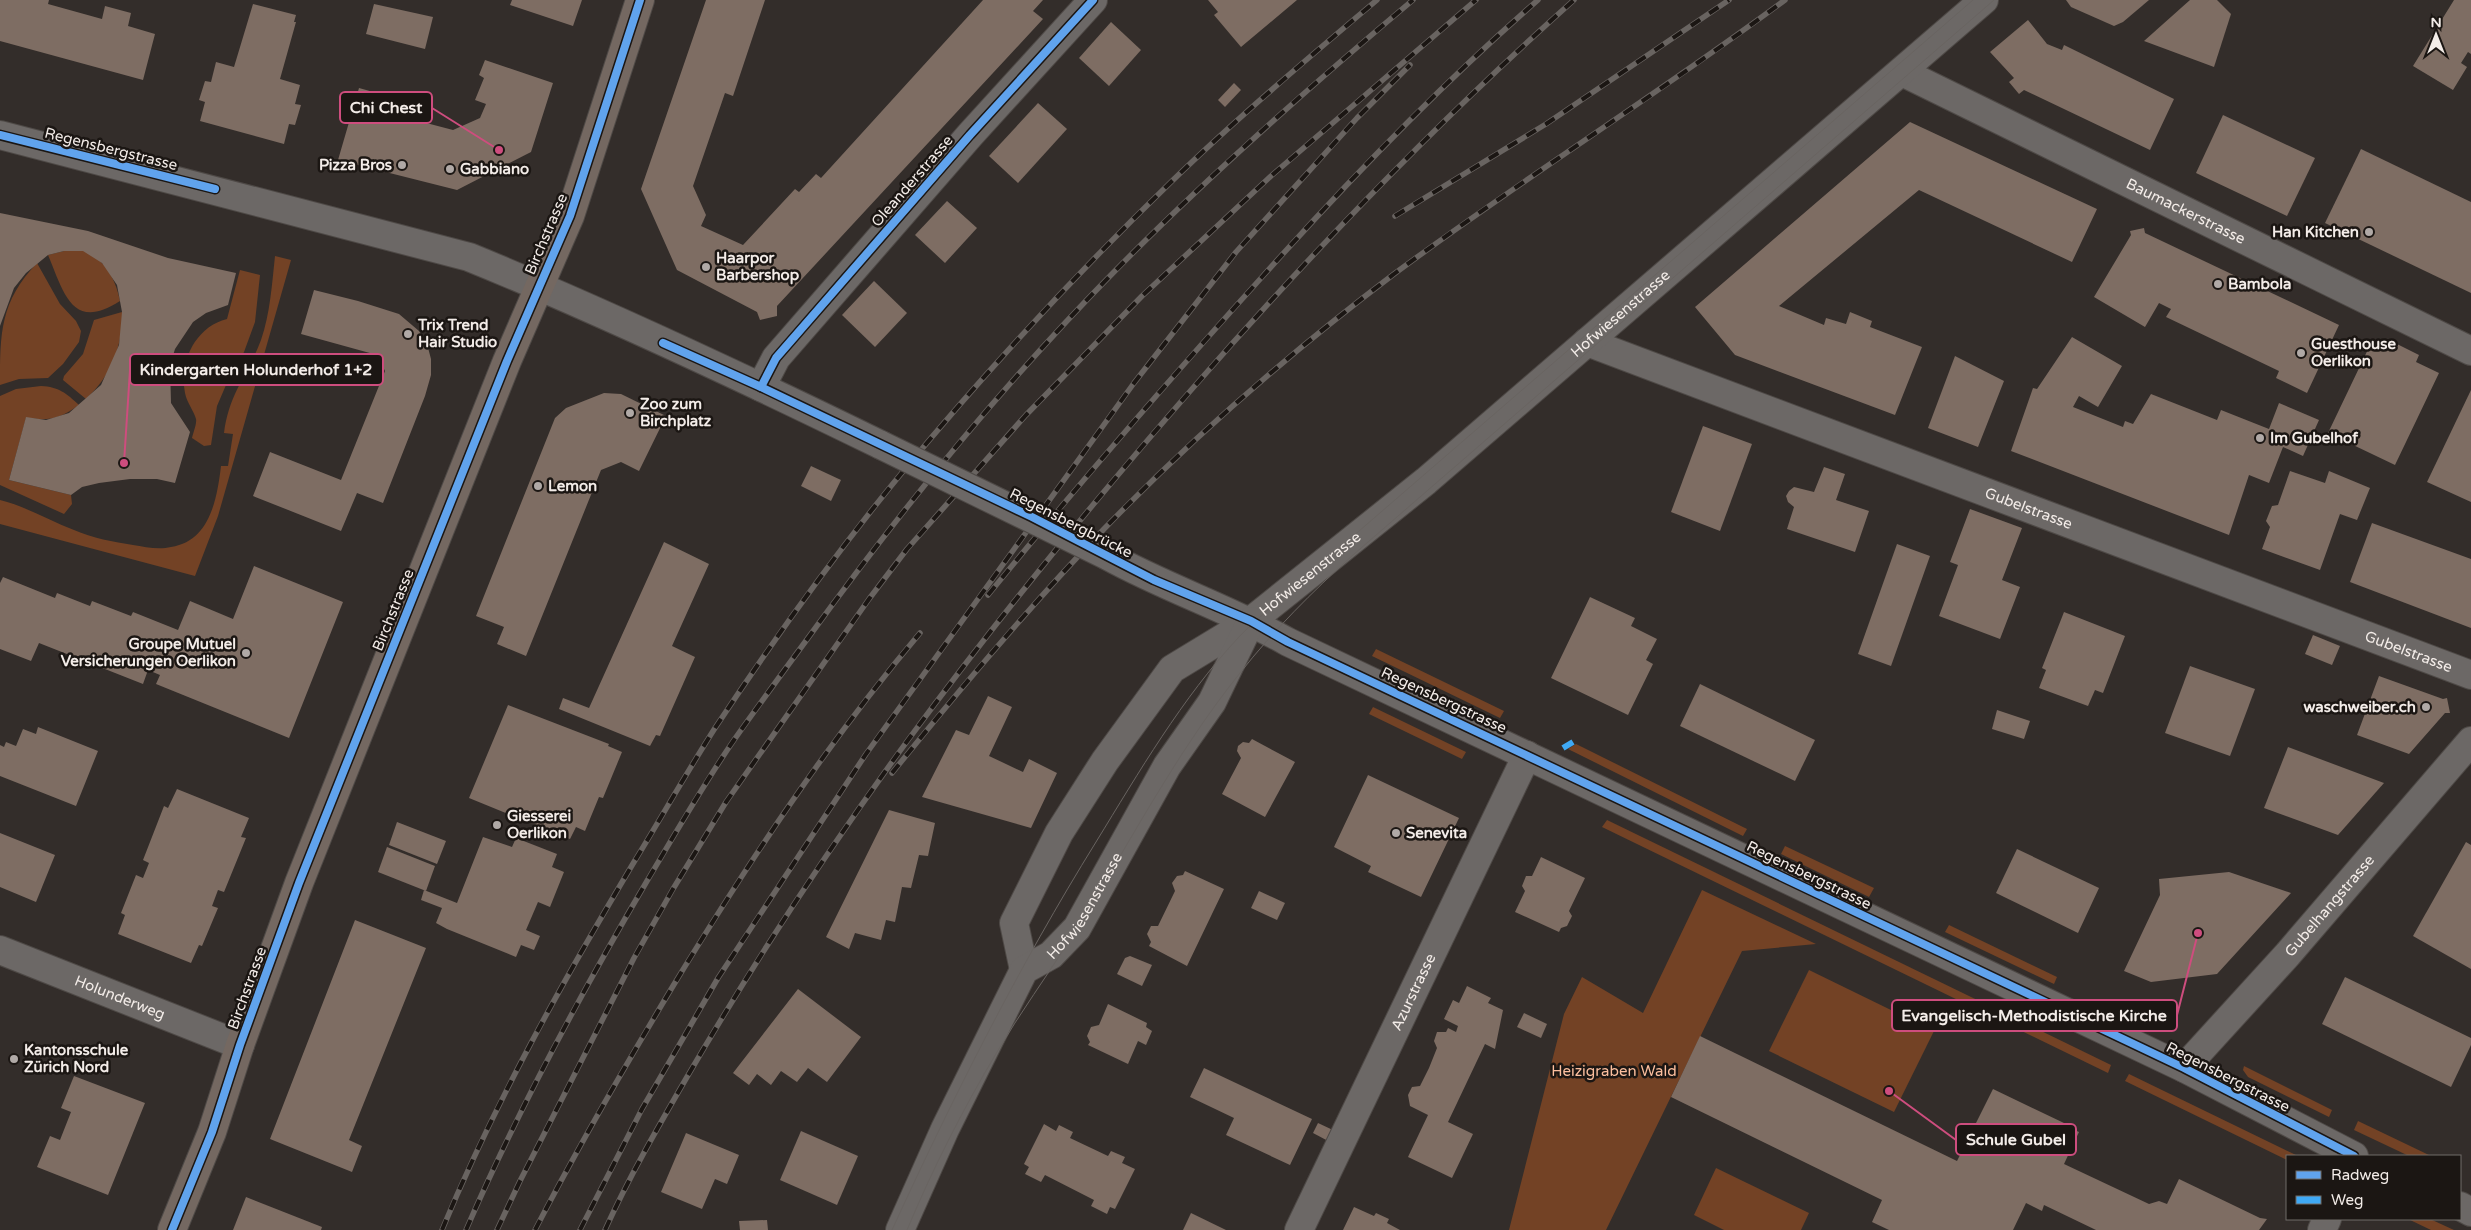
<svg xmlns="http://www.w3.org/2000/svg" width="2471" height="1230" font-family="'Varela Round',sans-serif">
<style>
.green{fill:#734225}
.building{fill:#7e6d63}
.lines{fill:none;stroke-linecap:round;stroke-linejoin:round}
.minor-casing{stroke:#4e4946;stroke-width:30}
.major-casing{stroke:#4e4946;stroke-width:30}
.minor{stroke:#6c6866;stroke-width:28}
.major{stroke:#746861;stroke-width:28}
.tram{stroke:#696461;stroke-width:1}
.rail-casing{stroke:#696461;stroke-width:5.5}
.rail{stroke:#1b1613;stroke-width:4;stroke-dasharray:11;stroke-linecap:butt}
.minor-bridge-casing{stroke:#4e4946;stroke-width:30;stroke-linecap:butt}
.minor-bridge{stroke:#6c6866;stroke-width:28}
.quiet{stroke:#3fa9f5;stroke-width:6;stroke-dasharray:12 6;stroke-linecap:butt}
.cycleway-casing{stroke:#1b1613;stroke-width:11}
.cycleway{stroke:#60a3ed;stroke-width:8}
.poi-dot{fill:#b0a9a6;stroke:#1b1613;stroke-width:2}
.labels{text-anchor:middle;stroke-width:5;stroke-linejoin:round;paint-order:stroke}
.street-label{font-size:15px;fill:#f3ece8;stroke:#1b1613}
.poi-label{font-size:15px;font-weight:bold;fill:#f3ece8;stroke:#1b1613;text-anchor:start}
.park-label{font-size:15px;fill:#fcbf9e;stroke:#1b1613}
.leader{fill:none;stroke:#ce4d7e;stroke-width:2}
.callout-dot{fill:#ce4d7e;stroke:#1b1613;stroke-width:2}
.callout{fill:#1b1613;stroke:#ce4d7e;stroke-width:2}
.callout-label{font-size:16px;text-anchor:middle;font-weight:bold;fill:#f3ece8}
</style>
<rect width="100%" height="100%" fill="#332d2a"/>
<g class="green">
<path d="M64,251c6,0 14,-2 20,0 21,8 32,29 36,50 -48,31 -56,-8 -72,-46z"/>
<path d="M275,256l16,4 -73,256 -23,60 -195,-52v-24c25,6 50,21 74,30 18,8 40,12 59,15 12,2 26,5 38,2 39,-6 46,-48 50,-81h7l5,-32 -9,-1c5,-40 24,-58 37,-93 9,-26 11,-56 14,-84z"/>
<path d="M37,263l23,41 16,17 5,10 -2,11 -16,22 -15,14 -29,1 -19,6c0,-52 0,-83 37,-122z"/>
<path d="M240,270l20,5 -5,47 -11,30 -12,19 -15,35 -6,39 -7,1 -12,-8c1,-5 5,-14 4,-19 -2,-8 -9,-16 -11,-26 -6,-31 10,-66 42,-74z"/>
<path d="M122,312c1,34 -11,64 -36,87l-23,-19 1,-4 19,-22 11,-34z"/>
<path d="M41,386c18,1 25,7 38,19 -19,14 -30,16 -53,13l-17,62 62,15 1,9 -8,10 -64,-29v-89l16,-7z"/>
<polygon points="1376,649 1504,711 1500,718 1372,656"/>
<polygon points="1373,707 1466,752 1462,759 1369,714"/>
<polygon points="1576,744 1747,829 1743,836 1568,749"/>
<polygon points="1607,820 2111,1065 2108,1073 1602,827"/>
<polygon points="1785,846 1874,888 1869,897 1781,854"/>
<polygon points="1702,890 1816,944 1742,951 1606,1230 1509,1230 1564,1014 1582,977 1643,1013"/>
<polygon points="1949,925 2057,977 2054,984 1945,932"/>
<polygon points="1809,970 1934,1031 1894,1112 1769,1051"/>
<polygon points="2244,1066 2332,1110 2329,1117 2248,1077 2243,1070"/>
<polygon points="2129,1074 2298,1156 2287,1156 2287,1160 2125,1081"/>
<polygon points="2358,1121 2431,1156 2409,1156 2354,1130"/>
<polygon points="1716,1168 1809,1213 1801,1230 1724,1230 1694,1215"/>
<polygon points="2408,1219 2430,1219 2454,1230 2431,1230"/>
</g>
<g class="building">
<polygon points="0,0 49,0 48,4 102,19 105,6 131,13 128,26 155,34 143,80 0,41"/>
<polygon points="512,0 582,0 573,26 510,5"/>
<polygon points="706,0 765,0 733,96 725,93 693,186 706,215 701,226 743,245 795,189 799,192 816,174 821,178 983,0 1043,0 1033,11 1043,19 777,306 777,316 760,320 757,312 677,270 641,189"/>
<polygon points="1208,0 1297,0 1241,47 1214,15 1218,12"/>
<polygon points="2066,0 2149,0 2123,22 2114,26 2071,7"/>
<polygon points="2190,0 2217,0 2231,14 2214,67 2144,41"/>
<polygon points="2454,0 2471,0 2471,54 2468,52 2461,63 2467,67 2453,90 2413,66"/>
<polygon points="253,4 296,15 294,22 296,22 280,79 300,85 295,104 301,105 295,125 289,124 284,144 200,121 205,102 199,100 205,81 211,82 216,62 234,67"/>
<polygon points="374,4 433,17 425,49 366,34"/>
<polygon points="2028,20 2047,44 2062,50 2064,45 2174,99 2150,150 2024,90 2019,94 2009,82 2014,78 1990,52"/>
<polygon points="1111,22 1141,50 1109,86 1079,58"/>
<polygon points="485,60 553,83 531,152 457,190 338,160 359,88 384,95 382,102 394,105 392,114 453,130 480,118 486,104 475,100 484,78 479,75"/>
<polygon points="1234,83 1241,90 1225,107 1218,100"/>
<polygon points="1038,103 1067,129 1018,183 989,156"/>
<polygon points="2223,115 2315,158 2287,216 2196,173"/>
<polygon points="1910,122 2097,209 2072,262 1919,190 1779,306 1824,325 1826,318 1846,324 1850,312 1872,321 1870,327 1922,347 1895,415 1735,355 1695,307"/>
<polygon points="2361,149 2471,202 2471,293 2325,223"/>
<polygon points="947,201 977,228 945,263 915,235"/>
<polygon points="0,213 88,231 168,258 236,273 228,305 206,313 193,322 175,349 170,365 171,403 190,432 175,483 157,479 130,479 99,483 82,487 71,495 9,480 26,417 46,420 69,413 101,385 119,345 122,312 117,285 102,263 83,251 64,251 48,255 26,273 14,288 0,326"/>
<polygon points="2144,228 2145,233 2339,325 2307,393 2276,378 2279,371 2166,317 2171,309 2159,303 2145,327 2094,297 2131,235 2130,231"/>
<polygon points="874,281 907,313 875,347 842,315"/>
<polygon points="314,290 358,301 399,314 419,331 427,344 431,359 431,375 425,396 383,503 357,493 341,531 253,496 270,452 341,480 385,371 377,355 301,334"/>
<polygon points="2072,337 2122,366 2098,407 2079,396 2073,407 2123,427 2125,421 2133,424 2151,394 2217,420 2221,410 2269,429 2279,403 2319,420 2303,456 2283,447 2269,483 2249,475 2229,535 2011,451 2033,388 2037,389"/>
<polygon points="2372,341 2393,351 2397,344 2419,355 2416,362 2439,373 2395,465 2328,433"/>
<polygon points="1955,356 2004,381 1978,447 1928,428"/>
<polygon points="2471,390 2471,502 2427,482"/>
<polygon points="604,393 621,394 666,416 639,471 621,462 601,470 526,656 497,644 504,627 476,616 555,418 566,408"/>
<polygon points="1703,426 1752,444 1720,531 1671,512"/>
<polygon points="811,466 841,480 831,501 801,486"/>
<polygon points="1824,467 1845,474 1836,500 1869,511 1855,552 1787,529 1794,507 1788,502 1786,496 1789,491 1794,487 1814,492"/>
<polygon points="2290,471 2325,483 2329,471 2370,488 2357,520 2340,514 2320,570 2262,549 2270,527 2266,521 2272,506 2278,505"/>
<polygon points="1970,509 2022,528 2002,580 2020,587 2000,639 1939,616 1958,565 1950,562"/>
<polygon points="2372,523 2471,559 2471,628 2350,582"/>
<polygon points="664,542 709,564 672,646 695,657 660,736 656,735 650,746 559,709 563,698 589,708"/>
<polygon points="1897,544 1930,556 1891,666 1858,654"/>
<polygon points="254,566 343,602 289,738 156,684 160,675 148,670 143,684 39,643 31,661 0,649 0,583 3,577 55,598 57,593 90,606 92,601 131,616 133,612 178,630 190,601 233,619"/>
<polygon points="1590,597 1635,618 1631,626 1657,639 1646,660 1653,664 1628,715 1551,678"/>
<polygon points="2064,612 2125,636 2103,693 2095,690 2088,706 2039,688 2046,670 2042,668"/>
<polygon points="2313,635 2340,646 2332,665 2305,654"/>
<polygon points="2190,666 2255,689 2230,756 2165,733"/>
<polygon points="2379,676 2443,699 2447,698 2450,713 2445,713 2409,754 2357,735"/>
<polygon points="1700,684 1815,740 1795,781 1680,726"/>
<polygon points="988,696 1012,707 989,756 1023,772 1029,759 1057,773 1031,828 922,797 956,730 969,735"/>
<polygon points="508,705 609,744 608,746 622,752 603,798 599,797 585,831 576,827 570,839 469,798"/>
<polygon points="1997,710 2030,721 2024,739 1992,729"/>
<polygon points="38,727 98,751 76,806 0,776 0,745 4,747 6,742 16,746 23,729 36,734"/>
<polygon points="1252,739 1295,762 1265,817 1222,794 1241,758 1237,751 1238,746 1243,742 1249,743"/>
<polygon points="2288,747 2384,783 2338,835 2264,808"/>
<polygon points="1368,775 1459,818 1421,897 1368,872 1371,866 1334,847"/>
<polygon points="177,789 249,818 241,837 246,838 224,892 218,890 212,906 218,908 202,946 199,945 191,963 118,934 125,915 121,913 136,875 143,878 149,863 143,860 164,806 168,808"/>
<polygon points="889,810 935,823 928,856 919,855 911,888 902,887 895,922 886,920 881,940 855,933 849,949 826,937"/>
<polygon points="397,822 446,841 437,864 389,845"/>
<polygon points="0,833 55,855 36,902 0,887"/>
<polygon points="483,837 512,847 516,838 557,854 552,867 564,872 550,907 538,902 526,930 540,936 534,950 521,945 516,957 447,929 436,923 442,908 421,900 424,890 457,903"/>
<polygon points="2466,842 2471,845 2471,969 2413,936"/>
<polygon points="387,847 435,866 426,891 378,872"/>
<polygon points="2017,849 2099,888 2078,933 1996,893"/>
<polygon points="1541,857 1585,878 1569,911 1572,916 1567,926 1561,928 1559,932 1515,912 1525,891 1522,886 1526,876 1532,876"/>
<polygon points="1185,871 1224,889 1187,966 1149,946 1151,942 1147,934 1151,926 1158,926 1175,891 1172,883 1177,876 1183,875"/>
<polygon points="2229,872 2291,893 2217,974 2151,982 2124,971 2160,895 2159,879"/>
<polygon points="1259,891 1285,903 1277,920 1251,908"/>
<polygon points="355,920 426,948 349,1140 362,1146 352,1172 270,1139"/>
<polygon points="1130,956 1152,965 1142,986 1117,974 1125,958"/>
<polygon points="2345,977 2471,1038 2471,1045 2451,1087 2322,1024"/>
<polygon points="1467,986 1491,998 1488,1003 1503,1010 1495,1049 1485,1044 1448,1122 1473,1134 1452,1178 1408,1157 1428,1115 1410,1106 1408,1095 1412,1087 1420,1086 1429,1068 1437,1048 1434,1041 1437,1032 1446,1032 1448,1028 1456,1032 1458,1026 1444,1019 1453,1000 1459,1003"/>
<polygon points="798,989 861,1037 827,1082 808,1068 797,1082 781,1071 771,1085 757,1074 749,1085 733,1073"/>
<polygon points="1108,1004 1147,1023 1146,1027 1152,1031 1146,1045 1138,1041 1128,1064 1088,1045 1090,1042 1087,1036 1091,1027 1099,1025"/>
<polygon points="1524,1013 1547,1024 1541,1038 1517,1027"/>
<polygon points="1700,1036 1957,1161 1993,1089 2064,1123 2064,1125 2079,1132 2064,1164 2149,1204 2159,1201 2167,1204 2179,1179 2260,1218 2267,1219 2259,1230 2096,1230 2044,1205 2042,1211 2026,1203 2013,1230 1889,1230 1872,1222 1882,1200 1671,1097"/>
<polygon points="1204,1068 1312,1119 1290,1165 1226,1135 1234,1118 1190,1097"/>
<polygon points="74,1076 145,1103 108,1195 37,1167 50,1136 60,1140 71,1112 61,1108"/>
<polygon points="1318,1123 1335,1131 1330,1142 1313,1133"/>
<polygon points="1044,1124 1056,1131 1059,1125 1073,1132 1070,1138 1108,1156 1111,1151 1125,1157 1122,1163 1135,1169 1115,1209 1110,1207 1107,1214 1091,1206 1094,1200 1045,1175 1041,1182 1025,1174 1029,1167 1024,1164"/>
<polygon points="801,1131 858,1156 837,1205 780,1180"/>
<polygon points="686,1133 739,1155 727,1184 715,1179 702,1209 661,1192"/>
<polygon points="246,1197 322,1227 321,1230 233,1230"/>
<polygon points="1354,1207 1374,1216 1376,1213 1389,1219 1387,1223 1400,1230 1343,1230"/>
<polygon points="1191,1213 1226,1230 1183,1230"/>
<polygon points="767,1220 768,1230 740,1230 739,1221"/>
</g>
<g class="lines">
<g class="minor-casing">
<g id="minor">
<path id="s1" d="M1902,72l569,279"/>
<path d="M0,135l469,122c140,57 277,122 412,188"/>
<path id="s2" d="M1587,342l884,333"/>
<polyline points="761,387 776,358 970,135 1093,0"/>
<path d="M1108,556c58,32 122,53 180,86l896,426 170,88"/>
<path id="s3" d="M0,950l240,95"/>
<path id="s4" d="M1024,970l-10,-47 45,-90 46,-72 67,-92 79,-48 175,-140 558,-481"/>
<path id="s5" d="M2184,1068l104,-114 183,-213"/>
<polyline points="2460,1206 2471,1212"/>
<path id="s6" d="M900,1230l45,-101 79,-159 27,-15 26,-27 90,-162 45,-64 39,-81"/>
<path id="s7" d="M1299,1230l228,-475"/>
<polyline points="2322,1230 2327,1219"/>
</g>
</g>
<g class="major-casing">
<polyline id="major" points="172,1230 212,1132 240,1045 299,883 507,361 570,216 640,0"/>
</g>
<use href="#minor" class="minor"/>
<use href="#major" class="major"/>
<g class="tram">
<path d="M892,1230c61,-133 127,-264 204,-388 43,-70 86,-144 142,-204 16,-17 36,-33 54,-49l681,-589"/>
<path d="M907,1230c26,-62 56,-121 90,-178 23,-39 50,-76 74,-114 55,-88 103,-183 169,-265 34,-43 72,-81 113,-118l641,-555"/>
</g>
<g class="rail-casing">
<g id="rail">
<polyline points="1395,216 1546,124 1729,0"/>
<path d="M988,595c88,-108 180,-214 274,-318 87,-97 177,-191 276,-277"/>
<path d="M892,773c67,-83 137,-166 211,-243 90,-93 188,-178 291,-256 128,-95 263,-179 391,-274"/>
<path d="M442,1230c53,-128 121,-249 192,-368 27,-44 53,-90 81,-134 59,-89 122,-177 190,-259 83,-100 173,-197 266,-287 66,-64 136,-123 206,-182"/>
<path d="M466,1230c52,-120 115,-237 181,-349 28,-47 56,-96 87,-141 24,-34 49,-68 74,-102 92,-127 192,-250 302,-362 96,-98 198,-188 303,-276"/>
<polyline points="497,1230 520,1181 634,958 673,889 726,802 869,599 907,549 1026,415 1142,296 1271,176 1476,0"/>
<path d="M535,1230c43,-83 90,-164 138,-244 75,-123 154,-243 247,-353"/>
<polyline points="580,1230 642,1109 718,978 866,754 1134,383 1236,252 1357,118 1410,65"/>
<path d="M605,1230c24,-53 53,-103 82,-153 68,-117 142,-229 221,-337 90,-122 185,-238 284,-351 120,-137 246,-268 382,-389"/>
</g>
</g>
<use href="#rail" class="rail"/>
<g class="minor-bridge-casing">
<polyline id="minor-bridge" points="881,445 1108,556"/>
</g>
<use href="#minor-bridge" class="minor-bridge"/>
<polyline class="quiet" points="1563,748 1573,742"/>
<g class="cycleway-casing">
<g id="cycleway">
<polyline points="0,135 215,189"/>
<polyline points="663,343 761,387 1032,517 1154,580 1251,621 1288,642 2184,1068 2354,1156"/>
<polyline points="761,387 776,358 970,135 1093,0"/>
<polyline points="172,1230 212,1132 240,1045 299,883 507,361 570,216 640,0"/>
</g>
</g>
<use href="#cycleway" class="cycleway"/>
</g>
<g class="poi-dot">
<circle cx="402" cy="165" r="5"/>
<circle cx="450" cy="169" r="5"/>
<circle cx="2369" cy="232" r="5"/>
<circle cx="706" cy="267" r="5"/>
<circle cx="2218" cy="284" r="5"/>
<circle cx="408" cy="334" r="5"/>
<circle cx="2301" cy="353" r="5"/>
<circle cx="630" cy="413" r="5"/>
<circle cx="2260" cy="438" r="5"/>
<circle cx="538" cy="486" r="5"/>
<circle cx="246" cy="653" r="5"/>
<circle cx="2426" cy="707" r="5"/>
<circle cx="497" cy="825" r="5"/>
<circle cx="1396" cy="833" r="5"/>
<circle cx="14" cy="1059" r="5"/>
</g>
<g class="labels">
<g class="street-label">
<text transform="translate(111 149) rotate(14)" y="5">Regensbergstrasse</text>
<text transform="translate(912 181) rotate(-49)" y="5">Oleanderstrasse</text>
<text dy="5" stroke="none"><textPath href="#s1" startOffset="316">Baumackerstrasse</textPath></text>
<text transform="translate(546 234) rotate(-67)" y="5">Birchstrasse</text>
<text dy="5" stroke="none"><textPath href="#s4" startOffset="921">Hofwiesenstrasse</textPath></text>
<text dy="5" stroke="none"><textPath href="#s2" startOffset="472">Gubelstrasse</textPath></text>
<text transform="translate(1071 523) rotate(27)" y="5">Regensbergbrücke</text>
<text dy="5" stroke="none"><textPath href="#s4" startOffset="516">Hofwiesenstrasse</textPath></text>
<text transform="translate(393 610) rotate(-68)" y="5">Birchstrasse</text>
<text dy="5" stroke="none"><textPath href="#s2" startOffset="878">Gubelstrasse</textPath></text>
<text transform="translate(1444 700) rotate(25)" y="5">Regensbergstrasse</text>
<text transform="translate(1809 875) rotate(26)" y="5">Regensbergstrasse</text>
<text dy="5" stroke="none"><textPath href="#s6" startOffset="379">Hofwiesenstrasse</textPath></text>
<text dy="5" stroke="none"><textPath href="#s5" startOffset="218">Gubelhangstrasse</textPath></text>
<text transform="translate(247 988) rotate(-70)" y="5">Birchstrasse</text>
<text dy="5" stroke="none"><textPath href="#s7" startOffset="264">Azurstrasse</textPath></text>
<text dy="5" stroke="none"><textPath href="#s3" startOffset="129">Holunderweg</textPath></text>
<text transform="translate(2228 1077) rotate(27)" y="5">Regensbergstrasse</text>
</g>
<g class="poi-label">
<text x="392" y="170" text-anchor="end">Pizza Bros</text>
<text x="460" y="174">Gabbiano</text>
<text x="2359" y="237" text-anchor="end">Han Kitchen</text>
<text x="716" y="263">Haarpor<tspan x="716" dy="17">Barbershop</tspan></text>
<text x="2228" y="289">Bambola</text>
<text x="418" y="330">Trix Trend<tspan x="418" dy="17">Hair Studio</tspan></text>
<text x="2311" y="349">Guesthouse<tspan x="2311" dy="17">Oerlikon</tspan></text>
<text x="640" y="409">Zoo zum<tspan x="640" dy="17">Birchplatz</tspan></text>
<text x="2270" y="443">Im Gubelhof</text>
<text x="548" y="491">Lemon</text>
<text x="236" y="649" text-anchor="end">Groupe Mutuel<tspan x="236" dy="17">Versicherungen Oerlikon</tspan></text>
<text x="2416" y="712" text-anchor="end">waschweiber.ch</text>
<text x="507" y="821">Giesserei<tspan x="507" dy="17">Oerlikon</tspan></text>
<text x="1406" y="838">Senevita</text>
<text x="24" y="1055">Kantonsschule<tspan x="24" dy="17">Zürich Nord</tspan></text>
</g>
<g class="park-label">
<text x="1614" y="1076">Heizigraben Wald</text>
</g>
</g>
<path class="leader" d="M499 150L432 108M124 463L130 370M2198 933L2177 1015M1889 1091L1956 1140"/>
<g class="callout-dot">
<circle cx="499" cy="150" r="5"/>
<circle cx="124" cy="463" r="5"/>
<circle cx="2198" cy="933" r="5"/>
<circle cx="1889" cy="1091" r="5"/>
</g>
<g class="callout">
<rect x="340" y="92" width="92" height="31" rx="5"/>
<rect x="130" y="354" width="253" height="31" rx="5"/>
<rect x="1892" y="1000" width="285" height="31" rx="5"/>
<rect x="1956" y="1124" width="120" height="31" rx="5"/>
</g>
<g class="callout-label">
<text x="386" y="113">Chi Chest</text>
<text x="256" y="375">Kindergarten Holunderhof 1+2</text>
<text x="2034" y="1021">Evangelisch-Methodistische Kirche</text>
<text x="2016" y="1145">Schule Gubel</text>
</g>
<rect x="2286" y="1155" width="175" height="65" fill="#1b1613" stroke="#716c68"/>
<rect x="2296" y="1171" width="25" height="8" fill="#60a3ed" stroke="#716c68"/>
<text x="2331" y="1180" font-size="15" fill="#f3ece8">Radweg</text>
<rect x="2296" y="1196" width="25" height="8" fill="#3fa9f5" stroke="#716c68"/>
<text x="2331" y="1205" font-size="15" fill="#f3ece8">Weg</text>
<g transform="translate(2436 35)" stroke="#1b1613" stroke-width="4" paint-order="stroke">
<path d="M0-4L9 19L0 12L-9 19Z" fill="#f3ece8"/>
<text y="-8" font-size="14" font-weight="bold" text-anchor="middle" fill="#f3ece8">N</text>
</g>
</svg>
